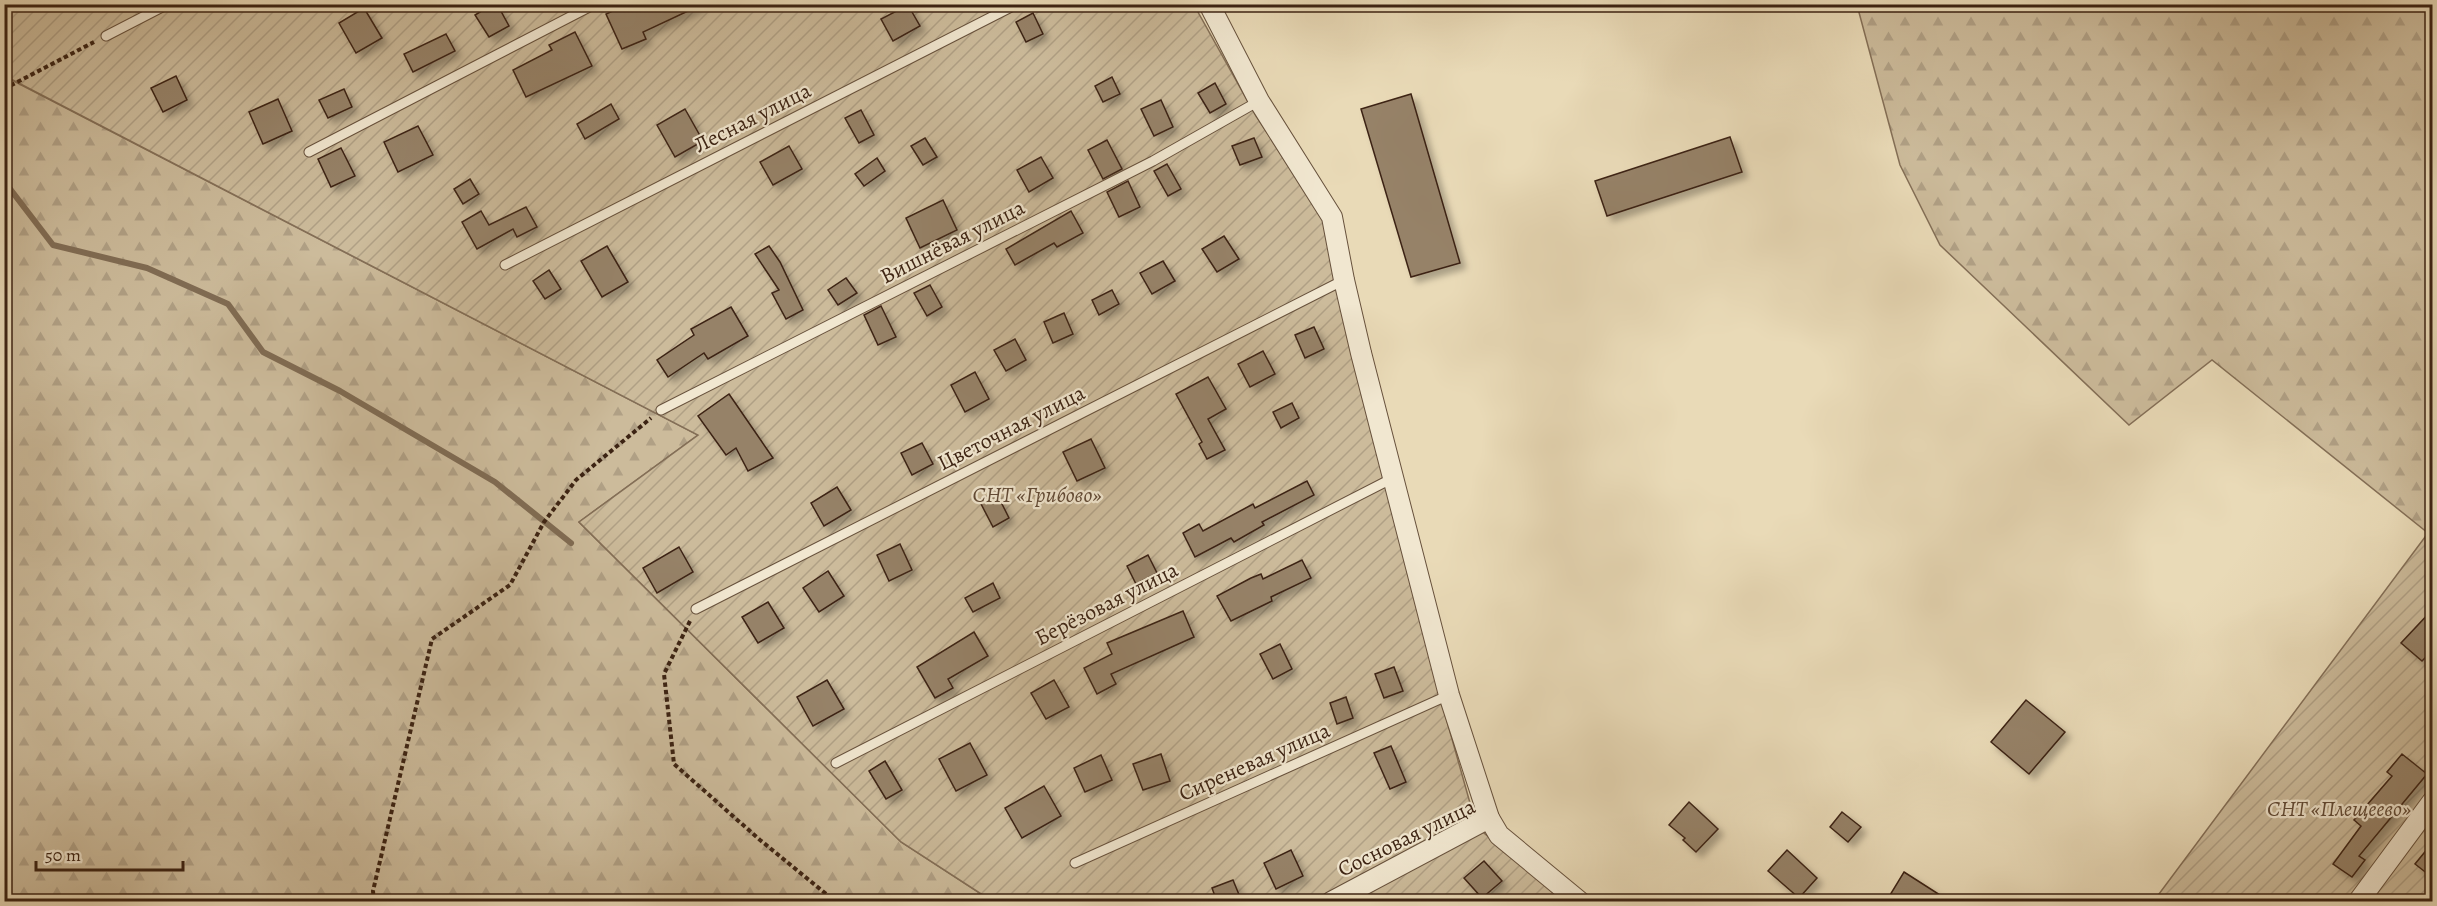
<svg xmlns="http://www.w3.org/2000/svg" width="2437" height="906" font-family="Alegreya,serif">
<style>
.forest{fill:url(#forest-firs);stroke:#846f57;stroke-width:1.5}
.garden{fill:url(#garden-furrows);stroke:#846f57;stroke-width:1.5}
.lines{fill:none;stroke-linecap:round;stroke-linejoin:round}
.stream{stroke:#806c54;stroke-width:6}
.building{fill:#968268;stroke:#3c2313;stroke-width:1.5;filter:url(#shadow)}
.service-casing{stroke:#67513c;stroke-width:11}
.minor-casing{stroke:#67513c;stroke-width:22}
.path{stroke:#3c2313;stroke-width:4;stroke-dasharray:4.5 3;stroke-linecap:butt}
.service{stroke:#f1e7d0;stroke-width:9}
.minor{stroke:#f1e7d0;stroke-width:20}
.labels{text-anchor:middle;stroke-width:4.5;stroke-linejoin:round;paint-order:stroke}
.street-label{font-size:22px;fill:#3c2313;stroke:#f1e7d0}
.park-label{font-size:22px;font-style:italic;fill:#604935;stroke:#f1e7d0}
</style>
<defs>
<pattern id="forest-firs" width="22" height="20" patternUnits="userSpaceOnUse" patternTransform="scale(1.5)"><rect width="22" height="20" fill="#ccbb9b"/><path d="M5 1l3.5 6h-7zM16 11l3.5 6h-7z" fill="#b0a085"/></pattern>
<pattern id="garden-furrows" width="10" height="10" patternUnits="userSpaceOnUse" patternTransform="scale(1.5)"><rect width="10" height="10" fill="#ccbb9b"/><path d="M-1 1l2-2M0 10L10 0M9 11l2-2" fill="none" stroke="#b0a085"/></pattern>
<filter id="shadow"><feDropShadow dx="5.5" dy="5.5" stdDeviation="3" flood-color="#0004"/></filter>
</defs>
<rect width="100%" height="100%" fill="#e9dab7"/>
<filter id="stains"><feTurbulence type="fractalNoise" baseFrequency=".00333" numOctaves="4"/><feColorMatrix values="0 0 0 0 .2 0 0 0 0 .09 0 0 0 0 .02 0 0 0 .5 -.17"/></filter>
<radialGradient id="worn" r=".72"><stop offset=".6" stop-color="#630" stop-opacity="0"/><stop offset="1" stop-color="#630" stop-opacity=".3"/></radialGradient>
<g class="forest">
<polygon points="1857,5 2432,5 2432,529 2428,533 2212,360 2129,425 1940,245 1900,165"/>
<polygon points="4,76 698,435 579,522 901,842 992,901 5,901"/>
</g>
<g class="garden">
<polygon points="4,5 1194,5 1256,116 1324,220 1443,707 1470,803 1484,833 1565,901 992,901 901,842 579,522 698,435 5,76"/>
<polygon points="2432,529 2432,901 2153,902 2428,533"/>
</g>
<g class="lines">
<polyline class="stream" points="4,181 53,245 147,268 228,304 263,352 340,391 495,482 571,543"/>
</g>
<g class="building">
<polygon points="493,4 497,4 509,26 489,37 475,15"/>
<polygon points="628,4 703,4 643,32 646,39 622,49 606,14"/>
<polygon points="908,5 920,26 893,41 881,19"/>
<polygon points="364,8 382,38 356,53 339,23"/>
<polygon points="1033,13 1043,34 1026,42 1016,22"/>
<polygon points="575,32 592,66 526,97 513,70 552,50 549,45"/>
<polygon points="446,34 455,51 413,72 404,54"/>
<polygon points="176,76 187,100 163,112 151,88"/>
<polygon points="1112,77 1120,94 1103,102 1095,86"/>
<polygon points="1215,83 1226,104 1210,113 1198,93"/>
<polygon points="344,89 352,107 328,118 319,100"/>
<polygon points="1411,94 1460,263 1411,277 1361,109"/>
<polygon points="278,99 292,131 263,144 249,112"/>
<polygon points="1161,100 1173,127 1154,136 1141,109"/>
<polygon points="611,104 619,119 585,139 577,124"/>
<polygon points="685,109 703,141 675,157 657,125"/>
<polygon points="861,110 874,135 859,143 845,118"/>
<polygon points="418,126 433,155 398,172 384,142"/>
<polygon points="1730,137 1742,172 1607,216 1595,181"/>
<polygon points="925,138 937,157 923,165 911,146"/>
<polygon points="1254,138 1262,157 1240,165 1232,146"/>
<polygon points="1107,140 1122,169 1103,179 1088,150"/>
<polygon points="789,146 802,169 773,185 760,162"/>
<polygon points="341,148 355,176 331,187 318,159"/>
<polygon points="1041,157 1053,178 1029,192 1017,170"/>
<polygon points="877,158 885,171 864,186 855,174"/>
<polygon points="1167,164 1181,189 1168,196 1154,171"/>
<polygon points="470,179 479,194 463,204 454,189"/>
<polygon points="1128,181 1140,207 1119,217 1107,192"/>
<polygon points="943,200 957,230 920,248 906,218"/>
<polygon points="526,207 537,227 517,237 513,229 477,249 462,222 481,211 489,225"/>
<polygon points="1071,211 1083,233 1057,247 1054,243 1015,265 1006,249"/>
<polygon points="1224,236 1239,259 1217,272 1202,249"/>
<polygon points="607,246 628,282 602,297 581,261"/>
<polygon points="769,246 780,262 803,310 786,319 772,293 779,290 755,254"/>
<polygon points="1163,261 1175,281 1152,294 1140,273"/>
<polygon points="549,270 561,289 545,299 533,281"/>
<polygon points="846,278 857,293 838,305 828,290"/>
<polygon points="930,285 942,307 927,316 914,293"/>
<polygon points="1112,290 1119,304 1099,315 1092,300"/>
<polygon points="881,306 896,337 878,345 864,315"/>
<polygon points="731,307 748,336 708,359 704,353 668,377 657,360 694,335 691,329"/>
<polygon points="1064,313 1073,334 1053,343 1044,322"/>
<polygon points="1314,327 1324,349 1305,358 1295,335"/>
<polygon points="1015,339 1026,360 1006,371 994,350"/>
<polygon points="1263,351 1275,374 1250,387 1238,364"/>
<polygon points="975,372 989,399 965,412 951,385"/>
<polygon points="1208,377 1226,409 1208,419 1225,450 1207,459 1199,444 1202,442 1176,394"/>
<polygon points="729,394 773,458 748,471 736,448 726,455 698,416"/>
<polygon points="1292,403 1299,418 1281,428 1273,412"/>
<polygon points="1091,439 1105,468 1077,481 1063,452"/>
<polygon points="922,443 933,464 912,475 901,453"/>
<polygon points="1307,481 1314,495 1262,522 1264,525 1234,542 1231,538 1195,557 1183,533 1199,524 1203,531 1253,504 1255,508"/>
<polygon points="837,487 851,510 824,526 811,503"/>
<polygon points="996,492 1009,518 993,527 979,500"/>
<polygon points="900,544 912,570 889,581 877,555"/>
<polygon points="679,547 693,572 657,593 643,568"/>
<polygon points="1148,555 1157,573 1136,584 1127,566"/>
<polygon points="1302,560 1311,578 1271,597 1272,601 1231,621 1217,596 1251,578 1261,574 1263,579"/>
<polygon points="828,571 844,596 819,612 803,588"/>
<polygon points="993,583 1000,598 973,612 965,598"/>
<polygon points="768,602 784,628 758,643 742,617"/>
<polygon points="2433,609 2433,650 2422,661 2401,643"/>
<polygon points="1183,611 1194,637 1111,674 1116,684 1097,694 1084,668 1112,654 1107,643"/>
<polygon points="974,632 988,656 948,679 953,688 935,698 917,667"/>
<polygon points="1280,644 1292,669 1273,679 1260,654"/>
<polygon points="1394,667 1403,691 1384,698 1375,674"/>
<polygon points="827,680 844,709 813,726 797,697"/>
<polygon points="1054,680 1069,707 1046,719 1031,693"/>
<polygon points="1346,697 1353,718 1337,724 1330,703"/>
<polygon points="2026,700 2065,732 2029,774 1991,742"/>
<polygon points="970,743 987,775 956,791 939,759"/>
<polygon points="1391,746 1406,782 1390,789 1374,753"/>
<polygon points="1161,754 1170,781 1143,790 1133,764"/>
<polygon points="2402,754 2427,774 2359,856 2365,860 2352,877 2333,864 2361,826 2354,820 2392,776 2387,772"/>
<polygon points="1101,755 1112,780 1085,792 1074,768"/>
<polygon points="885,761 902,790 886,799 869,771"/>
<polygon points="1044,786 1061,816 1022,838 1005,808"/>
<polygon points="1689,802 1718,829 1696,852 1683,840 1685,838 1669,825"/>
<polygon points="1842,812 1861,827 1848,842 1830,827"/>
<polygon points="2433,842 2433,878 2415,864"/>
<polygon points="1291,850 1303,876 1276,889 1264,863"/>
<polygon points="1787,850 1817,878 1799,898 1768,871"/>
<polygon points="1484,861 1502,881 1482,898 1464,878"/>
<polygon points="1904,872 1951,902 1901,902 1890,895"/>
<polygon points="1233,880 1242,902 1217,902 1212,888"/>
</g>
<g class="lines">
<g class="service-casing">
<g id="service">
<polyline points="106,36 168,4"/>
<polyline points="309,152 595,4"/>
<polyline points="505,265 1017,4"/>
<polyline points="661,410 1153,161 1259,101"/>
<polyline points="696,609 1344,280"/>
<polyline points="836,763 1393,478"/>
<polyline points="1075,863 1449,695"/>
</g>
</g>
<g class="minor-casing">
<g id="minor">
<polyline points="1209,4 1259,101 1332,217 1344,280 1361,353 1449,695 1489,818 1499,835 1580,902"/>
<polyline points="1331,902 1489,818"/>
<polyline points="2358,902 2432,802"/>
</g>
</g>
<g class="path">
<polyline points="1922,5 1924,4"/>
<polyline points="4,89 94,42"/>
<polyline points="690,621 664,674 674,764 760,840 836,902"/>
<polyline points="374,902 373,891 432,639 510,585 544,522 576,480 651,418"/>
</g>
<use href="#service" class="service"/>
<use href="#minor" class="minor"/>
</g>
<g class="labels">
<g class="street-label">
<text transform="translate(752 117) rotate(-27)" y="8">Лесная улица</text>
<text transform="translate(952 241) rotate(-27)" y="8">Вишнёвая улица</text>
<text transform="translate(1011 427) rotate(-27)" y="8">Цветочная улица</text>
<text transform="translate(1106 603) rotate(-27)" y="8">Берёзовая улица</text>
<text transform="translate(1254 761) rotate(-24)" y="8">Сиреневая улица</text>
<text transform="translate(1406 837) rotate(-26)" y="8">Сосновая улица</text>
</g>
<g class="park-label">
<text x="1037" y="502">СНТ «Грибово»</text>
<text x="2339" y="816">СНТ «Плещеево»</text>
</g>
</g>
<rect width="2437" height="906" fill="none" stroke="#e9dab7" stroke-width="24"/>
<rect x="6" y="6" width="2425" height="894" fill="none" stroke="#3c2313" stroke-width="3"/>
<rect x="12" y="12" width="2413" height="882" fill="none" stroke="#3c2313" stroke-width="1.5"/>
<path d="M36 861v9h147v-9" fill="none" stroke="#3c2313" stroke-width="3"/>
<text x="45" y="861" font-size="18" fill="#3c2313" stroke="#f1e7d0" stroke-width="4.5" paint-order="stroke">50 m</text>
<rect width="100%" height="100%" filter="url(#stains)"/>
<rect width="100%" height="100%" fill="url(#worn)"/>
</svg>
